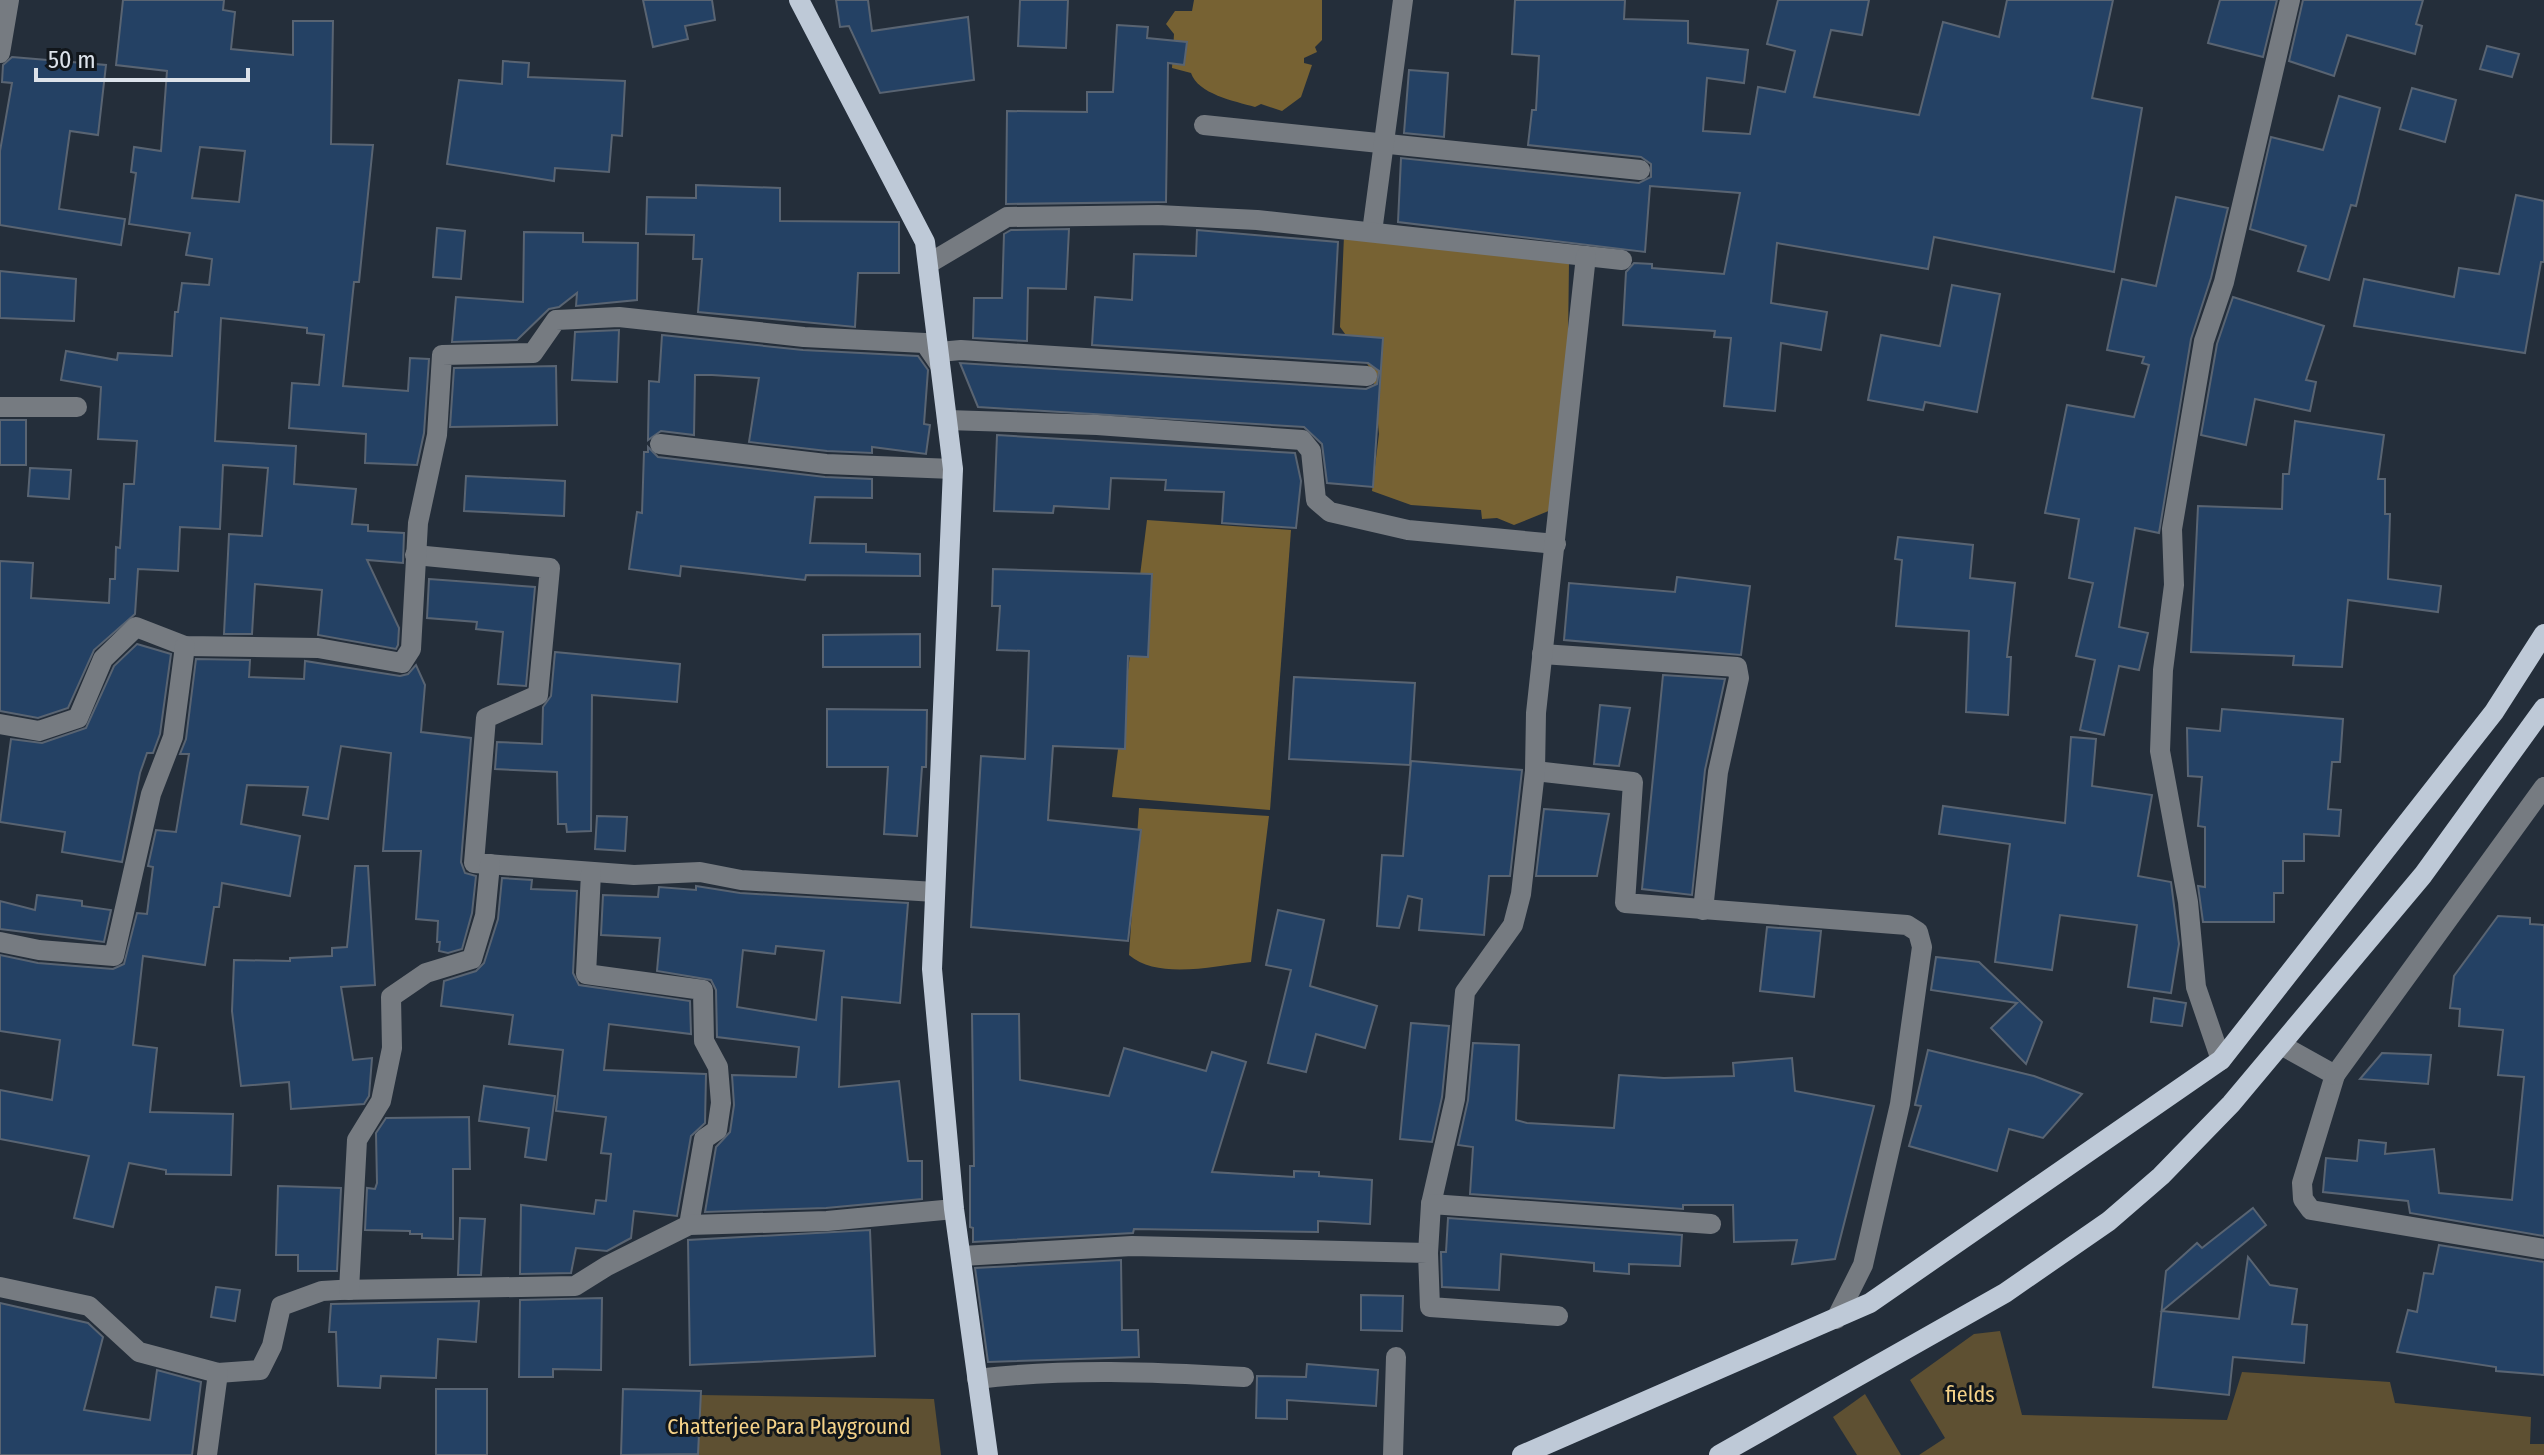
<svg xmlns="http://www.w3.org/2000/svg" width="2544" height="1455" font-family="'Fira Sans Condensed',sans-serif">
<style>
.green{fill:#5e5032}
.water{fill:#776233}
.building{fill:#244164;stroke:#596472;stroke-width:2;fill-rule:evenodd}
.lines{fill:none;stroke-linecap:round;stroke-linejoin:round}
.minor{stroke:#767b81;stroke-width:20}
.major{stroke:#bec9d7;stroke-width:20}
.labels{text-anchor:middle;stroke-width:6;stroke-linejoin:round;paint-order:stroke}
.park-label{font-size:22px;fill:#f5d288;stroke:#11161b}
</style>
<rect width="100%" height="100%" fill="#242e3a"/>
<g class="green">
<polygon points="2000,1331 2022,1415 2227,1420 2242,1372 2390,1382 2395,1403 2531,1417 2530,1444 2544,1444 2544,1455 1919,1455 1945,1438 1910,1380 1974,1334"/>
<polygon points="1865,1394 1901,1455 1857,1455 1833,1417"/>
<polygon points="700,1395 934,1399 941,1455 697,1455"/>
</g>
<g class="water">
<path d="M1194,0h128v40l-7,7 2,5 -13,6v5l8,2 -11,32 -19,14 -21,-7 -6,3c-21,-6 -57,-13 -64,-34l-19,-5 2,-34 -8,-10 9,-13h17z"/>
<polygon points="1344,236 1569,261 1568,344 1551,510 1514,525 1497,518 1482,519 1481,510 1411,505 1372,491 1379,434 1373,372 1340,327"/>
<polygon points="1147,520 1291,530 1270,810 1112,797"/>
<path d="M1139,808l130,8 -18,146c-37,4 -93,18 -122,-7z"/>
</g>
<g class="building">
<path d="M123,0h101l-1,10 12,2 -4,37 62,6v-34h40l-2,123 42,1 -14,137h-5l-11,104 65,5 2,-33 19,1 -5,74 -7,32 -52,-2 1,-29 -77,-6 3,-45 27,2 5,-50 -17,-2v-5l-86,-10 -6,123 81,5 -2,38 62,5 -4,35 16,1v6l36,2 -1,30 -36,-3 32,68 -1,17 -2,4 -78,-14 4,-45 -67,-6 -3,50h-28l5,-100 33,2 6,-68 -45,-3 -3,64 -40,-2 -2,44 -40,-2 -3,45 -41,36 -26,58 -30,10 -38,-7v-150l33,2 -2,35 78,5 1,-24h5l1,-32 4,1 4,-64h10l3,-43 -39,-2 3,-52 -40,-7 5,-29 51,9 1,-7 54,3 3,-44h3l4,-29 27,2 3,-26 -26,-4 4,-22 -61,-9 7,-51 -5,-1 3,-25 27,4 6,-80 -51,-6zM200,147l45,4 -6,51 -47,-4z"/>
<polygon points="643,0 712,0 715,20 685,26 688,39 653,47"/>
<polygon points="836,0 868,0 872,31 968,17 974,80 880,93 849,26 840,27"/>
<polygon points="1020,0 1068,0 1066,48 1018,46"/>
<polygon points="1515,0 1625,0 1624,19 1688,21 1688,43 1748,50 1744,83 1707,78 1703,131 1750,134 1758,87 1785,92 1795,51 1767,44 1778,0 1869,0 1862,35 1831,30 1814,97 1919,115 1943,22 1999,37 2007,0 2113,0 2092,98 2142,108 2114,272 1934,237 1928,269 1777,243 1771,303 1827,312 1821,350 1781,343 1775,411 1724,406 1731,338 1714,337 1715,331 1623,325 1626,272 1634,263 1652,264 1652,268 1724,274 1740,193 1650,186 1645,252 1398,222 1401,158 1639,183 1651,177 1651,164 1641,157 1528,145 1532,110 1536,110 1539,56 1512,54"/>
<polygon points="2220,0 2277,0 2263,57 2208,43"/>
<polygon points="2303,0 2423,0 2416,24 2422,26 2415,54 2347,35 2334,76 2289,61"/>
<polygon points="1117,25 1148,27 1147,38 1187,42 1184,65 1168,63 1166,202 1006,204 1007,111 1087,112 1087,92 1113,92"/>
<polygon points="2487,46 2519,54 2512,77 2480,69"/>
<polygon points="12,57 106,65 98,135 70,131 59,209 125,219 121,245 0,225 0,151 12,83 2,82 3,65"/>
<polygon points="503,61 529,63 528,77 625,81 622,136 612,135 609,172 555,168 554,181 447,164 459,80 502,84"/>
<polygon points="1409,70 1448,73 1444,137 1404,133"/>
<polygon points="2412,88 2456,100 2445,142 2400,129"/>
<polygon points="2339,96 2380,108 2356,206 2351,205 2329,280 2298,271 2306,246 2250,229 2271,137 2323,150"/>
<polygon points="696,185 780,188 780,221 899,222 899,273 858,273 855,327 698,312 702,259 693,259 694,235 646,234 647,197 696,198"/>
<polygon points="2516,195 2544,201 2544,262 2541,262 2525,353 2354,326 2364,279 2454,297 2459,268 2499,274"/>
<polygon points="2176,197 2228,208 2211,278 2191,339 2159,533 2135,528 2119,627 2148,633 2139,670 2119,666 2104,735 2080,730 2095,660 2076,656 2093,583 2069,578 2079,519 2045,513 2067,405 2134,417 2149,365 2142,363 2144,357 2107,350 2122,279 2156,286"/>
<polygon points="437,228 465,231 461,279 433,277"/>
<polygon points="1069,229 1066,289 1028,288 1027,341 973,338 974,298 1002,298 1004,234 1011,230"/>
<polygon points="1197,230 1338,242 1333,334 1383,338 1373,487 1327,483 1322,444 1304,427 978,407 960,363 1366,389 1377,384 1379,371 1368,363 1092,345 1095,297 1132,300 1134,254 1196,256"/>
<polygon points="524,232 583,233 583,242 638,243 637,300 576,306 577,293 559,307 549,309 517,340 452,342 456,297 523,302"/>
<polygon points="0,271 76,279 74,321 0,318"/>
<polygon points="1952,285 2000,294 1977,412 1925,402 1923,410 1868,400 1881,335 1940,346"/>
<polygon points="2233,297 2324,326 2306,380 2316,382 2310,411 2255,399 2246,445 2201,435 2217,344"/>
<polygon points="619,330 617,382 572,380 575,332"/>
<polygon points="662,335 803,350 918,356 928,370 924,424 930,425 926,454 872,447 872,453 827,451 749,442 759,378 712,375 695,375 694,435 661,431 648,440 649,381 659,382"/>
<polygon points="556,366 557,425 450,427 454,368"/>
<rect x="0" y="420" width="26" height="45"/>
<polygon points="2295,421 2384,435 2378,479 2385,479 2385,514 2390,514 2388,579 2441,586 2438,612 2348,600 2342,667 2293,665 2294,656 2191,652 2198,506 2282,509 2283,474 2289,474"/>
<polygon points="997,435 1295,453 1301,481 1296,528 1222,523 1224,492 1165,490 1166,480 1111,478 1109,509 1054,506 1053,513 994,511"/>
<polygon points="648,447 658,457 825,477 872,479 872,498 815,497 810,543 866,544 866,552 920,554 920,576 806,575 805,580 681,566 680,576 629,569 637,512 642,513 644,452 648,452"/>
<polygon points="30,468 71,470 69,499 28,496"/>
<polygon points="466,476 565,481 564,516 464,511"/>
<polygon points="1898,537 1973,545 1970,578 2015,583 2007,657 2011,657 2008,715 1966,712 1969,631 1896,626 1902,560 1895,559"/>
<polygon points="993,569 1152,574 1148,657 1128,656 1125,749 1053,746 1048,820 1141,830 1128,941 971,927 981,756 1025,759 1029,651 997,650 1000,606 992,606"/>
<polygon points="1677,577 1750,586 1741,655 1564,640 1569,583 1675,592"/>
<polygon points="429,579 535,587 526,686 498,684 503,632 476,629 477,622 427,618"/>
<polygon points="920,634 920,667 823,667 823,635"/>
<polygon points="137,644 171,654 160,734 153,753 147,753 140,773 122,862 62,852 65,832 0,822 11,739 42,743 86,728 114,666"/>
<polygon points="555,652 680,664 677,702 592,695 591,831 567,832 566,824 558,824 557,772 495,769 497,742 542,744 543,707 551,696"/>
<polygon points="196,659 250,660 249,677 304,679 305,661 400,676 408,674 416,665 425,685 421,732 471,738 461,862 465,873 476,876 472,913 462,949 448,953 439,951 440,942 437,942 438,921 416,919 421,851 383,851 391,753 341,746 328,819 303,815 308,787 247,785 241,824 300,836 290,896 222,883 219,907 214,907 205,965 143,956 133,1045 157,1048 150,1112 233,1114 231,1175 166,1174 166,1170 129,1163 113,1227 74,1218 89,1156 0,1139 0,1090 52,1100 60,1040 0,1031 0,955 38,963 113,969 124,964 137,913 147,914 153,867 148,866 156,830 176,832 189,754 180,754 186,739"/>
<polygon points="1663,675 1725,679 1705,770 1692,895 1642,889"/>
<polygon points="1294,677 1415,683 1410,765 1289,759"/>
<polygon points="1600,705 1630,708 1619,766 1594,764"/>
<polygon points="827,709 927,710 926,767 922,767 917,836 884,834 888,767 827,767"/>
<polygon points="2222,709 2343,719 2340,762 2332,762 2328,809 2341,810 2339,836 2304,834 2304,861 2283,861 2283,893 2274,893 2274,922 2203,922 2198,886 2205,887 2205,827 2198,826 2202,777 2188,776 2187,728 2220,731"/>
<polygon points="2071,737 2096,739 2092,786 2152,795 2138,876 2171,882 2179,944 2171,993 2128,987 2137,925 2060,915 2052,970 1995,962 2010,844 1939,834 1943,806 2065,823"/>
<polygon points="1411,761 1522,770 1510,876 1489,876 1484,935 1419,930 1422,899 1408,896 1399,928 1377,926 1382,855 1403,856"/>
<polygon points="1544,809 1609,814 1597,876 1536,876"/>
<polygon points="597,816 627,817 625,851 595,849"/>
<polygon points="355,866 368,866 375,985 341,987 353,1060 372,1058 369,1096 364,1104 291,1109 289,1082 241,1086 232,1011 234,960 290,961 290,958 332,956 332,948 347,947"/>
<polygon points="502,878 532,880 531,889 577,891 573,973 579,985 690,1001 691,1034 609,1024 604,1070 706,1074 705,1123 691,1136 677,1216 634,1211 631,1238 607,1251 576,1248 571,1273 520,1274 521,1205 594,1214 596,1200 606,1201 611,1154 601,1153 606,1117 556,1111 563,1050 509,1044 513,1015 441,1006 444,981 476,971 484,963 498,919"/>
<path d="M696,886l44,7 168,10 -8,100 -58,-6 -3,90 60,-6 9,80h14v38l-96,9 -121,4 11,-65 14,-15 4,-27 -2,-30 64,2 3,-30 -82,-10 -1,-47 -5,-10 -54,-9 3,-33 -59,-3 2,-40 55,2 1,-10 37,3zM776,946l48,5 -8,69 -79,-13 6,-57 32,4z"/>
<polygon points="37,895 82,901 82,906 111,910 104,942 0,929 0,901 35,910"/>
<polygon points="1278,910 1324,920 1310,986 1377,1006 1365,1048 1316,1034 1306,1072 1268,1063 1291,970 1266,965"/>
<polygon points="2498,916 2530,918 2530,924 2544,925 2544,1236 2410,1213 2408,1201 2323,1192 2326,1158 2357,1161 2359,1140 2386,1143 2385,1154 2434,1149 2439,1193 2512,1200 2524,1077 2498,1075 2503,1030 2459,1026 2460,1009 2450,1008 2454,976"/>
<polygon points="1767,927 1821,931 1814,997 1760,991"/>
<polygon points="1936,957 1979,962 2042,1022 2026,1064 1991,1028 2017,1003 1931,990"/>
<polygon points="2154,998 2186,1003 2182,1026 2151,1022"/>
<polygon points="972,1014 1019,1014 1020,1080 1109,1096 1124,1048 1206,1071 1212,1052 1246,1062 1212,1172 1294,1177 1294,1171 1319,1172 1319,1176 1372,1180 1370,1224 1318,1221 1318,1232 1134,1229 1133,1233 973,1242 973,1228 970,1227 970,1166 974,1166"/>
<polygon points="1411,1023 1449,1026 1442,1097 1432,1142 1400,1139"/>
<polygon points="1473,1043 1519,1045 1516,1120 1527,1123 1614,1128 1619,1075 1664,1078 1734,1076 1733,1063 1792,1058 1795,1091 1874,1106 1835,1259 1792,1264 1797,1240 1734,1242 1733,1205 1683,1205 1683,1209 1470,1194 1473,1147 1458,1145 1468,1100"/>
<polygon points="1928,1050 2034,1076 2082,1094 2043,1138 2009,1129 1997,1171 1909,1146 1921,1106 1915,1105"/>
<polygon points="2382,1053 2431,1055 2428,1084 2360,1079"/>
<polygon points="484,1086 555,1096 546,1160 525,1157 529,1128 479,1121"/>
<polygon points="469,1117 470,1169 453,1169 453,1239 422,1238 422,1234 410,1234 410,1231 365,1230 367,1188 375,1189 377,1183 376,1133 386,1118"/>
<polygon points="278,1186 341,1188 337,1271 298,1271 298,1255 276,1255"/>
<polygon points="2253,1208 2266,1225 2162,1311 2239,1319 2248,1257 2270,1285 2297,1289 2292,1324 2307,1325 2304,1363 2233,1357 2229,1395 2153,1387 2166,1271 2197,1243 2202,1248"/>
<polygon points="460,1218 485,1219 481,1275 458,1275"/>
<polygon points="1448,1218 1682,1235 1680,1266 1629,1264 1629,1274 1594,1271 1594,1263 1501,1254 1499,1290 1442,1287 1441,1252 1446,1252"/>
<polygon points="870,1230 875,1356 690,1365 688,1240"/>
<polygon points="2439,1245 2544,1262 2544,1375 2496,1371 2496,1367 2397,1352 2408,1310 2417,1312 2424,1273 2433,1274"/>
<polygon points="1121,1260 1122,1330 1138,1330 1139,1357 988,1362 975,1268"/>
<polygon points="216,1287 240,1290 235,1321 211,1317"/>
<polygon points="1361,1295 1403,1296 1402,1331 1361,1330"/>
<polygon points="602,1298 601,1370 553,1369 553,1377 519,1377 520,1300"/>
<polygon points="479,1301 476,1342 438,1339 436,1378 381,1376 380,1388 338,1386 336,1332 329,1332 331,1304"/>
<polygon points="0,1303 88,1323 103,1337 84,1410 150,1420 157,1370 201,1382 192,1455 0,1455"/>
<polygon points="1307,1364 1378,1370 1376,1406 1287,1400 1287,1419 1256,1418 1257,1376 1306,1377"/>
<rect x="436" y="1389" width="51" height="66"/>
<polygon points="623,1389 701,1391 698,1454 621,1455"/>
</g>
<g class="lines">
<g class="minor">
<polyline points="0,53 9,0"/>
<polyline points="1204,125 1640,170"/>
<polyline points="1372,232 1403,0"/>
<polyline points="928,264 1007,217 1158,215 1257,220 1622,260"/>
<polyline points="939,352 961,350 1367,376"/>
<polyline points="0,407 77,407"/>
<polyline points="947,420 1097,425 1302,440 1311,451 1316,500 1330,512 1408,530 1556,544"/>
<polyline points="660,444 826,464 953,469"/>
<polyline points="415,555 550,568 538,695 486,718 474,863 634,875 700,872 741,880 935,892"/>
<polyline points="1542,654 1737,667 1739,678 1718,772 1703,910"/>
<polyline points="0,724 39,731 78,718 103,659 136,627 185,646 318,648 402,663 411,649 418,523 437,435 442,355 533,353 556,320 619,317 804,337 925,343 940,365"/>
<polyline points="1535,771 1633,782 1625,903 1907,925 1918,932 1922,947 1900,1104 1863,1265 1836,1319"/>
<polyline points="591,873 586,974 703,990 704,1041 718,1067 721,1103 717,1130 704,1139 689,1225"/>
<polyline points="0,942 39,950 114,956 151,794 173,737 185,646"/>
<polyline points="2281,1045 2335,1075 2302,1183 2303,1199 2311,1210 2544,1249"/>
<polyline points="2221,1060 2196,987 2188,902 2160,751 2163,670 2174,585 2172,529 2204,341 2224,282 2290,0"/>
<polyline points="2335,1075 2544,787"/>
<polyline points="1431,1204 1455,1099 1465,992 1513,925 1521,894 1535,771 1536,713 1586,256"/>
<polyline points="1428,1253 1431,1204 1711,1224"/>
<polyline points="962,1256 1132,1246 1428,1253 1430,1307 1558,1316"/>
<polyline points="0,1287 89,1306 139,1352 218,1373 260,1370 272,1346 281,1306 322,1291 339,1290 575,1286 607,1266 689,1225 827,1221 954,1209"/>
<polyline points="349,1290 357,1140 381,1101 392,1048 391,997 426,973 472,959 485,916 490,864"/>
<path d="M977,1379c89,-11 178,-7 267,-2"/>
<polyline points="207,1455 218,1373"/>
<polyline points="1393,1455 1396,1357"/>
</g>
<g class="major">
<polyline points="799,0 925,242 953,469 932,969 954,1209 988,1455"/>
<polyline points="1522,1455 1870,1303 2221,1060 2494,712 2544,634"/>
<polyline points="1719,1455 2005,1293 2109,1221 2161,1176 2231,1104 2423,875 2544,708"/>
</g>
</g>
<g class="labels">
<g class="park-label">
<text x="1970" y="1402">fields</text>
<text x="789" y="1434">Chatterjee Para Playground</text>
</g>
</g>
<path d="M36 68v12h212v-12" fill="none" stroke="#dce2ea" stroke-width="4"/>
<text x="48" y="68" font-size="24" fill="#dce2ea" stroke="#11161b" stroke-width="6" paint-order="stroke">50 m</text>
</svg>
